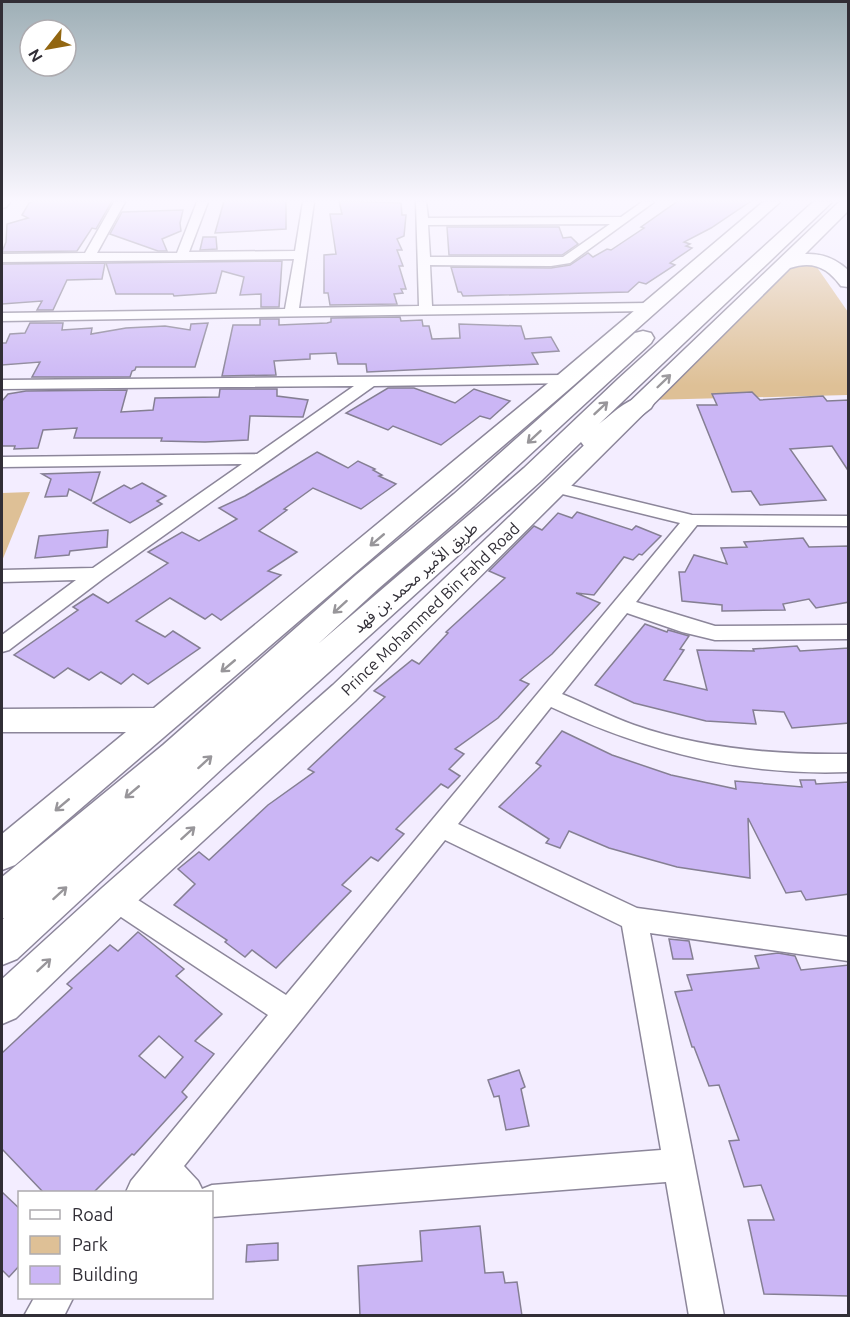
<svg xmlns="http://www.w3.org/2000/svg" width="850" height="1317" font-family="Ubuntu,'Noto Sans Arabic',sans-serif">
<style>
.green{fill:#dec096}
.building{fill:#cbb6f5;stroke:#857f93;stroke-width:1.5;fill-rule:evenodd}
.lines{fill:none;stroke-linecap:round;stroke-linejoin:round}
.street-casing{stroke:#8c869a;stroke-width:3}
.secondary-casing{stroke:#8c869a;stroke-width:3}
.highway-casing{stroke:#8c869a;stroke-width:3}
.street{fill:#fff;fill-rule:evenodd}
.secondary{fill:#fff;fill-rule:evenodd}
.highway{fill:#fff;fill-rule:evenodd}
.oneway{stroke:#98969a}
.labels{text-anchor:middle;stroke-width:5;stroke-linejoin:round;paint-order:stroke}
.street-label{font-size:16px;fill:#312e36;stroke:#fff}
</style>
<rect width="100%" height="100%" fill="#f3edff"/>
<g class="green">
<polygon points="794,263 814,263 848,312 848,395 649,400"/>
<polygon points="30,492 2,561 2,493"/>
</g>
<g class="building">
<polygon points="35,201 112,201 96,229 92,228 77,251 2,252 6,242 7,224 28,218 22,215 29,203"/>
<polygon points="224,201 286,201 286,229 215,233"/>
<polygon points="339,201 401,203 402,215 406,215 404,236 397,239 402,250 397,250 403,266 399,266 406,289 401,289 403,293 394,294 397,304 330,305 328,293 324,293 324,255 336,254 330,214 342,214"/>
<polygon points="678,201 751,201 711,228 684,242 690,244 686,246 692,248 670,263 675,265 646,284 639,282 628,292 463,296 461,292 458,292 451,267 551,268 570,265 588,253 593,257 607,249 611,250 644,228 641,227"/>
<polygon points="183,210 180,223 181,231 162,239 167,251 158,251 110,234 122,212"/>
<polygon points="447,227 559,227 563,238 571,237 578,244 562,255 449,255"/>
<polygon points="203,237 216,237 217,249 200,250"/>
<polygon points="282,261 279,307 261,307 261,294 240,295 244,277 222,271 216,293 174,296 173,294 116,294 106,263"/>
<polygon points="105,263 102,279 67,280 53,310 37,310 42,301 2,304 2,264"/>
<polygon points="400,317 401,321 422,320 423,326 429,326 432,339 460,338 459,324 521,326 525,339 551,337 559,351 532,353 538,364 367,372 366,364 338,364 336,353 310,354 310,359 274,361 276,375 222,376 233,325 260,325 260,319 279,319 279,325 327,323 331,322 331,318"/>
<polygon points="30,323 63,323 62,330 92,328 91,334 126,328 165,326 190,330 191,324 208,323 195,367 136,367 135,370 132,371 130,377 32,377 40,362 2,365 2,343 6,343 10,334 25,333"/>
<polygon points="388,388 414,388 455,403 474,389 510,401 490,419 480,416 441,445 393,426 388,430 346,413"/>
<polygon points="220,389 277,389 277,396 308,400 303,417 250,416 248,440 205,442 161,441 162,438 74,438 77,428 43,430 38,448 14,449 15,446 2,446 2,401 8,394 26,391 127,390 121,412 153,410 155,398 219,397"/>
<polygon points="752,392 760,400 823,396 827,401 849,400 849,472 832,446 790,449 826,500 760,505 751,491 732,492 697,405 717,405 712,394"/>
<polygon points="317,452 348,468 358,461 375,469 373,470 382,475 379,476 396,484 361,509 313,488 284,509 287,510 259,531 297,552 268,571 281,575 221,620 212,614 205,619 170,598 136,621 165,637 173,631 200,648 148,684 133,674 121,684 101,672 89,680 68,668 54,678 14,655 78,610 73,607 93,594 108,603 168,563 148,552 182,532 199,541 237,519 219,508 245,496"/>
<polygon points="100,472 91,501 69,489 67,496 45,497 51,479 42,474"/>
<polygon points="142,483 166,496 157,501 162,504 130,523 93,503 124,485 131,489"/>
<polygon points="577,512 632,530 636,526 661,536 642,555 639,554 633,560 624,557 594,595 576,593 600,603 552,654 520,680 529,684 498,718 455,749 464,754 449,769 460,776 448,788 441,784 396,829 404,834 378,861 371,857 342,885 351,891 276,968 252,950 245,957 225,942 227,940 174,905 195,884 178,869 199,852 209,860 268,805 314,772 308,769 385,697 374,691 412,660 419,664 448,633 446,632 505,578 489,571 534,526 542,530 558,513 572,518"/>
<polygon points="108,530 107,547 70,551 69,555 35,558 39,536"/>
<polygon points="803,538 809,547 849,546 849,602 816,608 809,599 783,604 785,610 722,611 722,605 682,601 679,572 685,572 694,555 727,564 721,548 747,547 744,542"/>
<polygon points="645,624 667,632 668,630 689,636 680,649 684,650 664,680 707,690 697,650 754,651 753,649 797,646 800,651 849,648 849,723 792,728 784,712 753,710 756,724 706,721 634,703 595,685"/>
<polygon points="562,731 612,755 671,775 736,789 735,781 802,787 800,780 815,780 816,784 849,782 849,894 806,900 801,891 786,893 748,818 750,878 677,867 609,848 569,831 560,848 546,843 549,839 499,807 541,766 536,763"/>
<path d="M138,932l46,37 -8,7 46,38 -27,27 19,13 -32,38 5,5 -53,58 -2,-1 -38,38h-51l-41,-43v-96l70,-65 -5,-4 43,-39 8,6zM159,1036l24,21 -18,21 -26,-22z"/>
<polygon points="669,939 689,941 693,959 673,959"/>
<polygon points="778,953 795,956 801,970 849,965 849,1296 764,1294 748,1220 774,1220 761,1185 744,1187 729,1141 739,1140 719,1085 709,1086 694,1047 692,1047 675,992 692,990 687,975 759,968 755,956"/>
<polygon points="519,1070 525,1087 521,1089 529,1126 506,1130 499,1096 494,1097 488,1080"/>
<polygon points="2,1192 20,1209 20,1265 9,1277 2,1270"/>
<polygon points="480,1226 485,1273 503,1272 505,1283 517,1282 522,1316 360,1316 358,1266 422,1261 420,1231"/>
<polygon points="278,1243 278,1260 246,1262 247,1245"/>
</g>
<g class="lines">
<g class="street-casing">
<g id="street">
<polygon points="2,202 10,202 6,207 2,208"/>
<path d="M114,202h11l-28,51h80l20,-51h11l-19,50 106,-1 8,-49h11l-15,106 120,-2 -3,-104h10l2,16 193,-1 21,-15h12l-84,61 -19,3 -121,-1 2,41 216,-3 7,4 -7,4 -646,10v-8l283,-4 9,-50 -292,3v-8l83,-1zM610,224l-47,33h-133l-2,-32z"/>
<polygon points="566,375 571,377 574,380 571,383 374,386 104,578 9,650 2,652 2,635 76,580 2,582 2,570 93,568 242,464 2,467 2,457 257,454 354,386 2,389 2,380"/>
<path d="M556,482l136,33 156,1v10l-151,-1 -61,77 79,24 133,-1v14l-133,1 -33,-8 -55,-19 -65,81c24,10 47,22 72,31 68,24 142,30 214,29v18c-106,4 -201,-20 -297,-65l-93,117 179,84 211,29v24l-198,-28 74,383h-35l-23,-134 -454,35v-25h-86l5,-11 137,-166 -162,-108 -4,-8 4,-8 9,-3 9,3 162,104 394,-472 -130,-32 -3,-4 3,-4zM445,840l177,86 39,224 -449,35 -10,4 -4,-8 -14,-15z"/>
<polygon points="34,1298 73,1298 64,1316 24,1316"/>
</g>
</g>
<g class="secondary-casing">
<g id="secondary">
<polygon points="763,202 780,202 574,385 15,865 2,870 2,834 126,732 2,732 2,709 154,708 558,375"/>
<path d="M839,202h9v9l-43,43c17,-1 31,5 43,16v17l-7,-1c-13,-18 -28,-26 -51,-18l-435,433 -227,209 -112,108 -14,6v-45l100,-91 231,-203z"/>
</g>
</g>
<g class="highway-casing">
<path id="highway" d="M813,202h19l-233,222c15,-11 32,-31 52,-26l3,5 -3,5 -49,38 -9,3 -9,-3 -3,-4 -39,38 -315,284 -210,195 -15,6v-45l2,-2h-2v-41l161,-132 193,-170 98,-81 181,-161 8,-2 8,2 3,5 -3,5 -177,163 -96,83 -60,55 206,-176 94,-89z"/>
</g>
<use href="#street" class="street"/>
<use href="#secondary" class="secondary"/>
<use href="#highway" class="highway"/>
</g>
<defs><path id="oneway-shaft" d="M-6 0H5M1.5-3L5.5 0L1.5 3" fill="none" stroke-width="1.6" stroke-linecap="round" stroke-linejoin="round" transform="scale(1.5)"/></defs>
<g class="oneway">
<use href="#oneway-shaft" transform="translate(664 381) rotate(-44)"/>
<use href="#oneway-shaft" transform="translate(601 408) rotate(-43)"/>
<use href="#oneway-shaft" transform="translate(534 437) rotate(137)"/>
<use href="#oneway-shaft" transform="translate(377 540) rotate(140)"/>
<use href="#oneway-shaft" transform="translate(340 607) rotate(138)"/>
<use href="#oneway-shaft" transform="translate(228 666) rotate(140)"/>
<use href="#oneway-shaft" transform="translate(205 762) rotate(-42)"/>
<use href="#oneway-shaft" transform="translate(132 792) rotate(140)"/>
<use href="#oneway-shaft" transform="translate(62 805) rotate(140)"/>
<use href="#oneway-shaft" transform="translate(188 833) rotate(-42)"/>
<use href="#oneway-shaft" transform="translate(60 893) rotate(-42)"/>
<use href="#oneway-shaft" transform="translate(44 965) rotate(-43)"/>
</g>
<linearGradient id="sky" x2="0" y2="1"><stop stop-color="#9eafb6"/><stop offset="0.52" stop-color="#faf7ff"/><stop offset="1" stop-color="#faf7ff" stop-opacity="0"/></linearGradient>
<rect width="850" height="386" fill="url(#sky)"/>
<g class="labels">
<g class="street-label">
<text transform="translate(415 577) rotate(-41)" y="6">طريق الأمير محمد بن فهد</text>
<text transform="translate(430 609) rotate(-44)" y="6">Prince Mohammed Bin Fahd Road</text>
</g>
</g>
<rect width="850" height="1317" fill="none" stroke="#312e36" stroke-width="6"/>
<rect x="18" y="1191" width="195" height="108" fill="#ffffff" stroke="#adabaf" stroke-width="1.5"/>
<rect x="30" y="1210" width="30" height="9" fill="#ffffff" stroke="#adabaf" stroke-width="1.5"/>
<text x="72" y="1221" font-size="18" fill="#312e36">Road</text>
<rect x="30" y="1236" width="30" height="18" fill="#dec096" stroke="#adabaf" stroke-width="1.5"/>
<text x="72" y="1251" font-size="18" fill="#312e36">Park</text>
<rect x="30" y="1266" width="30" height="18" fill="#cbb6f5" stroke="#adabaf" stroke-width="1.5"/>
<text x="72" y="1281" font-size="18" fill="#312e36">Building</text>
<g transform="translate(48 48) rotate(239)"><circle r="28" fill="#ffffff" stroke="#adabaf" stroke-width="1.5"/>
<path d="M0-4.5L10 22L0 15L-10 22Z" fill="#926611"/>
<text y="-9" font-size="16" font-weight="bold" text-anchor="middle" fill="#312e36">N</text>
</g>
</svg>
